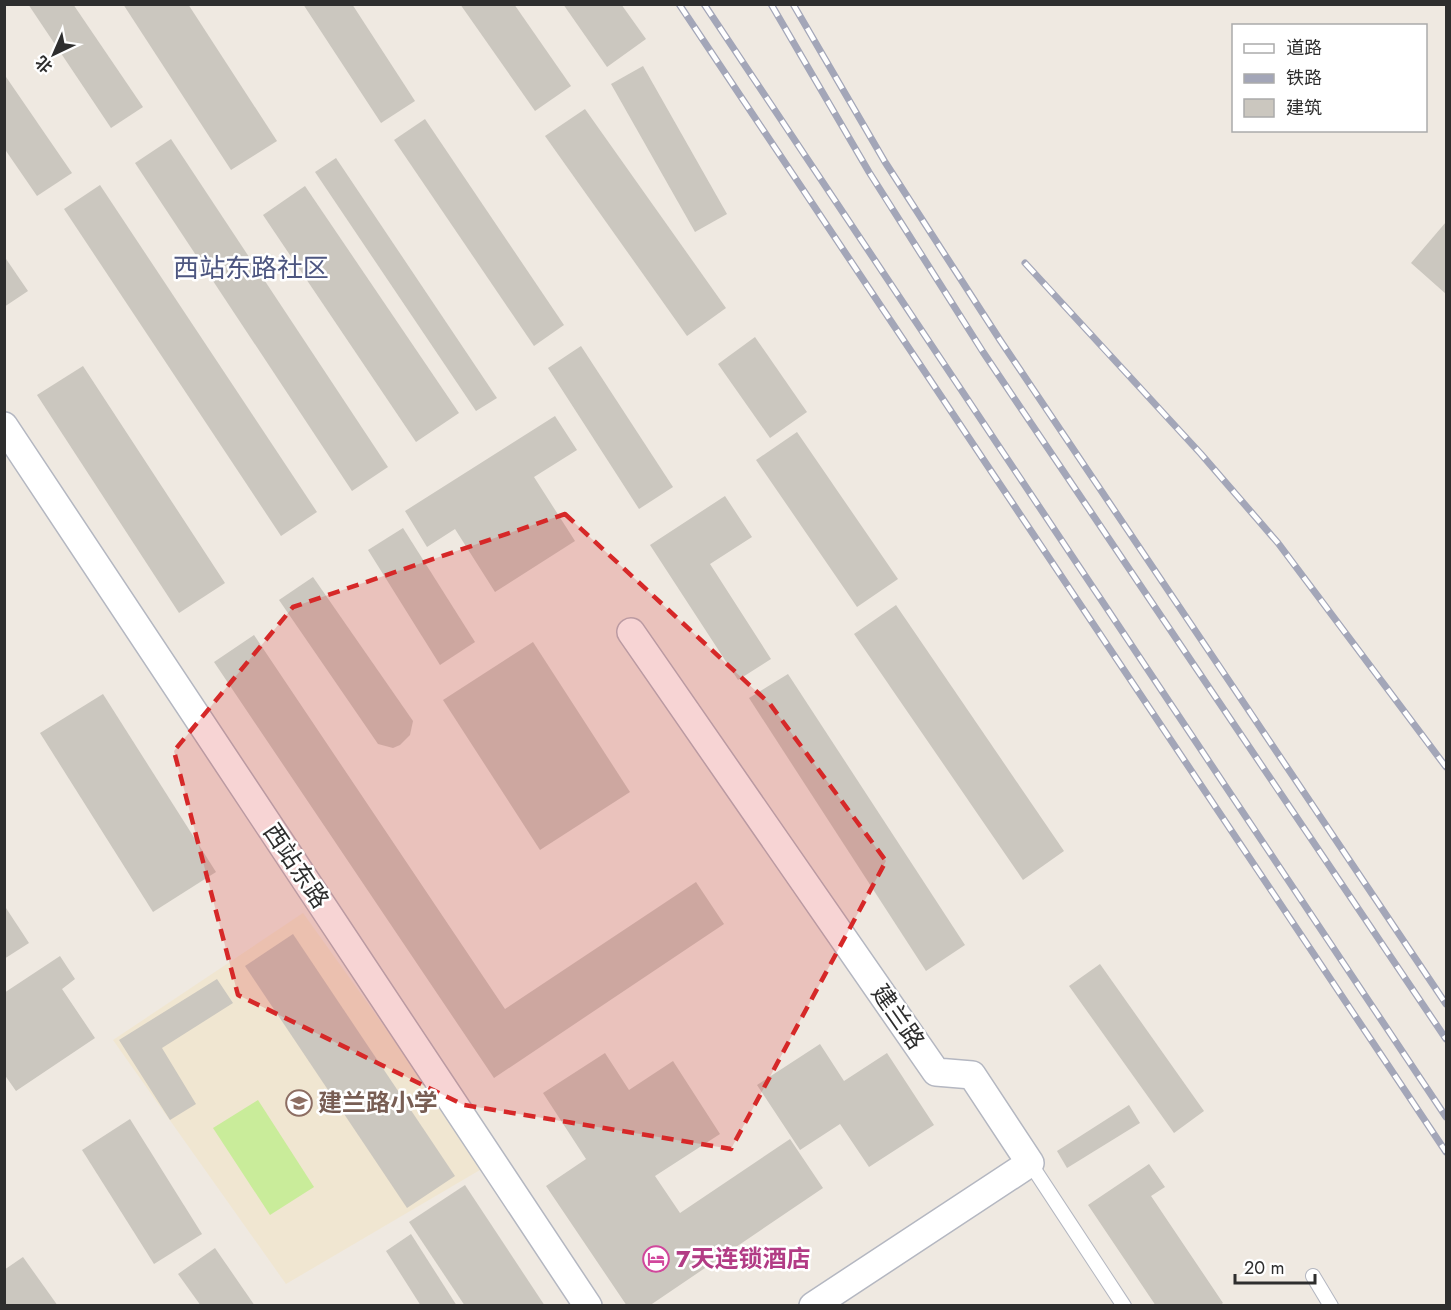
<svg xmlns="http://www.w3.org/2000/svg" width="1451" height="1310" font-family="Jost,'Noto Sans SC',sans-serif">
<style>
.education{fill:#f0e6d1}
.pitch{fill:#c9ec9a}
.building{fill:#cbc7bf}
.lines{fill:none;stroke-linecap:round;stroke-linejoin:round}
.lane-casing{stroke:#b4b7c1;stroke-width:16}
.street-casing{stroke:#b4b7c1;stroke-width:30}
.lane{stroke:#fff;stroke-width:14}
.street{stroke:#fff;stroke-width:27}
.rail-casing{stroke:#a3a6b8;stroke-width:7}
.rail{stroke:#fff;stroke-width:4.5;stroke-dasharray:14;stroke-linecap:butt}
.marked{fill:#d62828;fill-opacity:0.2;stroke:#d62828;stroke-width:4.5;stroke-dasharray:12 8;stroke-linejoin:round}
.labels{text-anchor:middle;stroke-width:5;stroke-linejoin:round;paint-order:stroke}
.street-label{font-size:24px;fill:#2e2e2e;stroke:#fff}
.education-label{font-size:24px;font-weight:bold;fill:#785e54;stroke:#fff;text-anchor:start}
.hotel-label{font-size:24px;font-weight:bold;fill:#b23c85;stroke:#fff;text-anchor:start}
.neighbourhood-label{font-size:26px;fill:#4d5680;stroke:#fff}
</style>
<rect width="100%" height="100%" fill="#efe9e1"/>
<polygon class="education" points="303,913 485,1167 286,1284 113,1040"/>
<polygon class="pitch" points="258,1100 314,1187 270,1215 213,1128"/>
<g class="building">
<polygon points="28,4 73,4 143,107 111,128"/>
<polygon points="123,4 188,4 277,141 231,170"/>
<polygon points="303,4 352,4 415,101 381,123"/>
<polygon points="460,4 514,4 571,86 535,111"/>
<polygon points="563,4 621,4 646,39 607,67"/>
<polygon points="643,66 727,214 695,232 611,84"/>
<polygon points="4,74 72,173 37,196 4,148"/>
<polygon points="585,109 726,308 687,336 545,136"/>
<polygon points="425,119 564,325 534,346 394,140"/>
<polygon points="171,139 388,467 352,491 135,163"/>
<polygon points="336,158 497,398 476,411 315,172"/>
<polygon points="100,185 317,512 281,536 64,209"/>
<polygon points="305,186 459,413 416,442 263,215"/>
<polygon points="1446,222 1446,294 1411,263"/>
<polygon points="4,256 28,291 4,307"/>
<polygon points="755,337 807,412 770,438 718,364"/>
<polygon points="581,346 673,487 639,509 548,368"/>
<polygon points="83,366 225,583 179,613 37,395"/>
<polygon points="555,416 577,450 534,477 575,541 495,592 455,529 427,547 405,511"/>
<polygon points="797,432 898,579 857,607 756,460"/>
<polygon points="725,496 752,537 710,564 771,659 738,680 650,545"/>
<polygon points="403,528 475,642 440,665 368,550"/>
<polygon points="313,577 413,721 410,735 400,745 393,748 378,744 279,600"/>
<polygon points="896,605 1064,851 1023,880 854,634"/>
<polygon points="254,635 505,1009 696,882 724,924 494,1078 214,662"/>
<polygon points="533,642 630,792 540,850 443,700"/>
<polygon points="788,674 965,945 926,971 749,698"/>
<polygon points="103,694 216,872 153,912 40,733"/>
<polygon points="4,905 29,943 4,959"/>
<polygon points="293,934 455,1176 407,1208 245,966"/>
<polygon points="60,956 75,979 62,989 95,1038 16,1091 4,1074 4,993"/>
<polygon points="1100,964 1204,1111 1174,1133 1069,986"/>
<polygon points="217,979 233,1003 162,1048 196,1104 170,1120 119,1040"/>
<polygon points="820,1044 844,1081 887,1053 934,1125 869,1167 840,1124 800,1150 757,1085"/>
<polygon points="605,1053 629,1090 673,1061 720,1134 655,1176 680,1213 790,1139 823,1188 649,1306 627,1306 546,1186 586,1159 543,1093"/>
<polygon points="1129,1105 1140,1123 1067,1168 1057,1151"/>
<polygon points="130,1119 202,1234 154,1264 82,1150"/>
<polygon points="1149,1164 1165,1187 1151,1196 1223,1303 1219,1306 1156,1306 1088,1205"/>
<polygon points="465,1185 545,1306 465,1306 409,1222"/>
<polygon points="411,1234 457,1306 421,1306 386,1251"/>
<polygon points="215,1248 255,1306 201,1306 178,1274"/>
<polygon points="23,1257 58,1306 4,1306 4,1270"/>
</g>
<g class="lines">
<g class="lane-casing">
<g id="lane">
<polyline points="1030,1163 1124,1306"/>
<polyline points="1313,1276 1331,1306"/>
</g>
</g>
<g class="street-casing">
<g id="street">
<polyline points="4,426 588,1306"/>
<polyline points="631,632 936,1072 972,1075 1030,1163 813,1306"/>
</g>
</g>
<use href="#lane" class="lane"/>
<use href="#street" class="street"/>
<g class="rail-casing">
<g id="rail">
<polyline points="679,4 1446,1152"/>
<polyline points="704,4 1446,1117"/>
<polyline points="771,4 869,172 983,352 1446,1039"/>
<polyline points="793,4 885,162 1000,340 1446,1004"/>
<polyline points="1025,263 1201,454 1278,543 1446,767"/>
</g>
</g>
<use href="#rail" class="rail"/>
</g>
<path class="marked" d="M565,514l205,190 116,157 -155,288 -267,-44 -226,-110 -64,-244 119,-144z"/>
<defs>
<g id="school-ring" transform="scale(1.35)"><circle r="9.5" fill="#fff" stroke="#8d6e63" stroke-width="1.5"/><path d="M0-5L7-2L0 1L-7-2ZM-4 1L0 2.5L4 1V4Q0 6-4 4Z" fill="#8d6e63"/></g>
<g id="hotel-ring" transform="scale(1.35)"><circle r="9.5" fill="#fff" stroke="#d1479c" stroke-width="1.5"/><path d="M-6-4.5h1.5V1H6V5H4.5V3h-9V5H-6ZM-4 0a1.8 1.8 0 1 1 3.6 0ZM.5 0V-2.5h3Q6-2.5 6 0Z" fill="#d1479c"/></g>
</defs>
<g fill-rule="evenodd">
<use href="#school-ring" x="299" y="1103"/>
<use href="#hotel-ring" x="656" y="1259"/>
</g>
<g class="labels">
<g class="street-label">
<text transform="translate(296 866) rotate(56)" y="8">西站东路</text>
<text transform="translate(898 1017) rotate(55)" y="8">建兰路</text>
</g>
<g class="education-label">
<text x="318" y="1111">建兰路小学</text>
</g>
<g class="hotel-label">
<text x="676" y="1267">7天连锁酒店</text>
</g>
<g class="neighbourhood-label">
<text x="251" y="277">西站东路社区</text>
</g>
</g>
<rect width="1451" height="1310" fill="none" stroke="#2e2e2e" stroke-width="12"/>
<rect x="1232" y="24" width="195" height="108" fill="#ffffff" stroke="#ababab" stroke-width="1.5"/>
<rect x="1244" y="44" width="30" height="9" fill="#ffffff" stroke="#ababab" stroke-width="1.5"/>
<text x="1286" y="54" font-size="18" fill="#2e2e2e">道路</text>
<rect x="1244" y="74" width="30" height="9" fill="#a3a6b8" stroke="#ababab" stroke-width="1.5"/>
<text x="1286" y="84" font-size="18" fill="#2e2e2e">铁路</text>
<rect x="1244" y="99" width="30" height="18" fill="#cbc7bf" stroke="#ababab" stroke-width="1.5"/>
<text x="1286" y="114" font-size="18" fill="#2e2e2e">建筑</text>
<g transform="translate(54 54) rotate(224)" stroke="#ffffff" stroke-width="4.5" paint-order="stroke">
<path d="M0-4.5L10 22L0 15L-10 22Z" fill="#2e2e2e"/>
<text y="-9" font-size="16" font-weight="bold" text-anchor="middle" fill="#2e2e2e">北</text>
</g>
<path d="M1235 1274v9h80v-9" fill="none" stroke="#2e2e2e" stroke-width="3"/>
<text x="1244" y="1274" font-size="18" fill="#2e2e2e" stroke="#ffffff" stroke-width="4.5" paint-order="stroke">20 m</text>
</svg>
